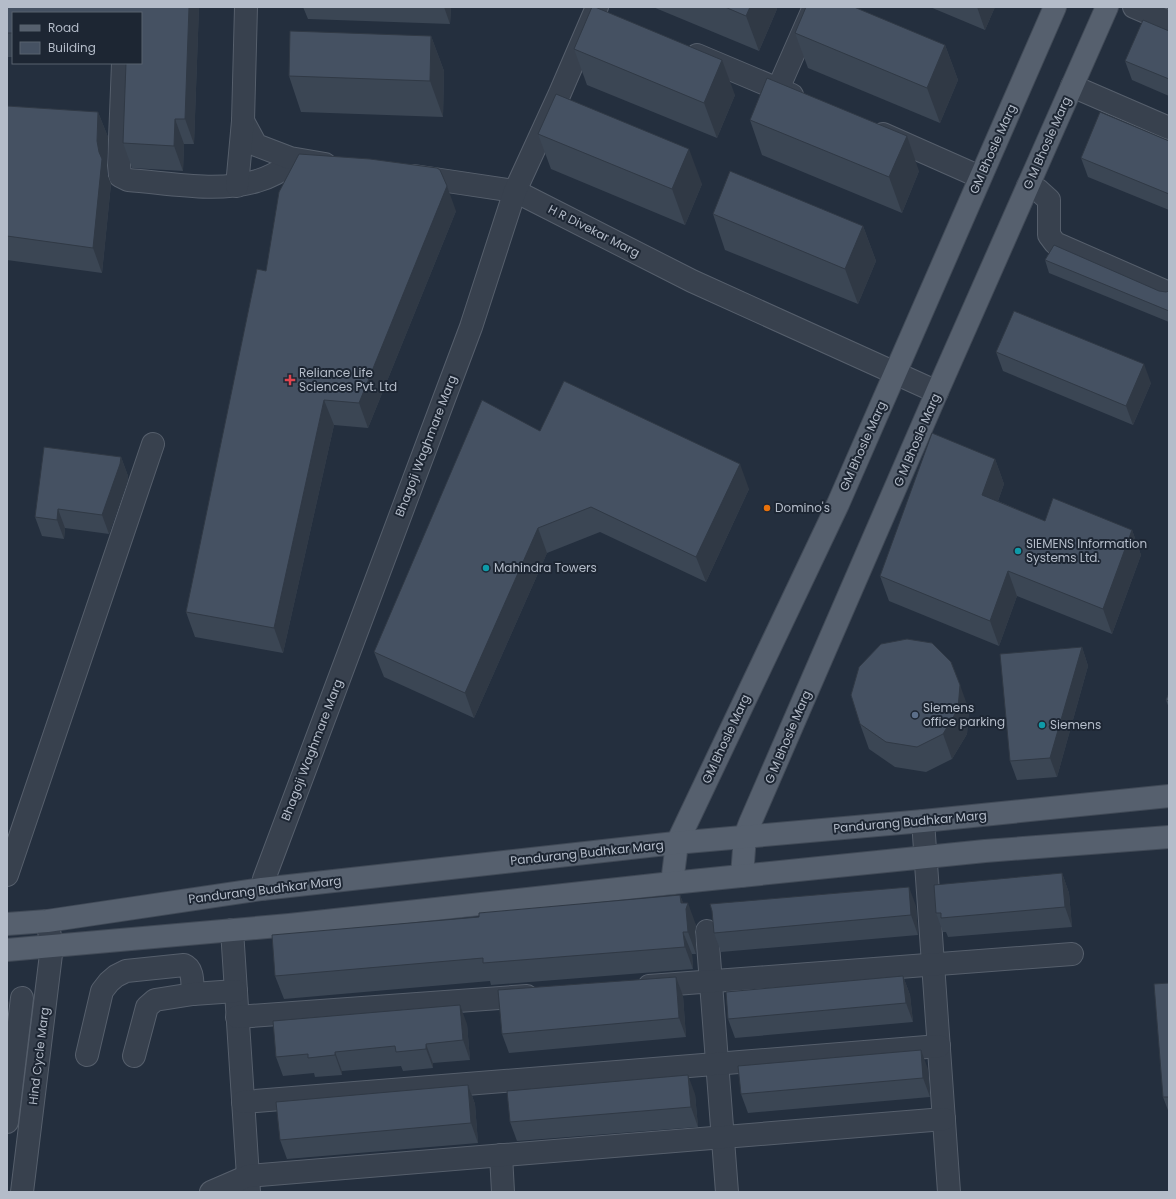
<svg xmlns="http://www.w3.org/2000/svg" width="1176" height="1199" font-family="Poppins,sans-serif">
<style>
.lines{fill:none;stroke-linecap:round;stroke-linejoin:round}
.minor-casing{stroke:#565f6c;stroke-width:24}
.major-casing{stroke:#414a57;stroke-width:24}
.minor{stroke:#38414e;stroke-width:22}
.major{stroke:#56606e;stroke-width:22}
.wall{fill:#3b4654}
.shaded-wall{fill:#303945}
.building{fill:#455162;stroke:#303945}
.health-dot{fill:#e0444e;stroke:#1d2633;stroke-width:1.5}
.food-dot{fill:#e8710a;stroke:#1d2633;stroke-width:1.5}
.culture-dot{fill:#0f9aa8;stroke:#1d2633;stroke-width:1.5}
.service-dot{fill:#5c6f8a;stroke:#1d2633;stroke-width:1.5}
.labels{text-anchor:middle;stroke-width:4;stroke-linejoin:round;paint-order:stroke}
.street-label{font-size:12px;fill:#b4bcc9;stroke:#1d2633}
.poi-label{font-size:12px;fill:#b4bcc9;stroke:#1d2633;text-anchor:start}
</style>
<rect width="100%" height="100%" fill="#242f3e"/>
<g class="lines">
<g class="minor-casing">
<g id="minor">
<polyline points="1134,7 1169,22"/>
<polyline points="697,55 792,95"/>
<path d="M123,63l-4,102 1,11 8,4c41,3 89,13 129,1 15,-4 28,-13 41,-21"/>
<polyline points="1072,86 1169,128"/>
<polyline points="778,89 814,7"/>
<polyline points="243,121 256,145 290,158 325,164"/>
<polyline points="883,134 980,177"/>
<polyline points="414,176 515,191 692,281 937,392"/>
<polyline points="237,186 243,121 246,7"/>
<polyline points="1028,186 1038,190 1049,200 1049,235 1055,243 1169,293"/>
<polyline points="923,821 949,1192"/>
<polyline points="7,875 153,444"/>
<polyline points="262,889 264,879 471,327 515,191 560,93 597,7"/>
<polyline points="232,930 249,1192"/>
<polyline points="707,931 727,1192"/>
<polyline points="649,986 1072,954"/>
<polyline points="237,1017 527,996"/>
<path d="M87,1055l15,-64 7,-9 7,-6 10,-5 58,-6c10,4 8,19 9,29"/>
<polyline points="134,1056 147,1007 155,1000 193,994 236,991"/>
<polyline points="243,1102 939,1046"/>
<polyline points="7,1122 22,998"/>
<polyline points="501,1155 503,1192"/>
<polyline points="22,1192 52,946 47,921"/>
<polyline points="211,1192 248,1176 944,1119"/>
</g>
</g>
<g class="major-casing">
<g id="major">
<polyline points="742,876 745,836 750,823 937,392 1107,7"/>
<polyline points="672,883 677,843 838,504 1055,7"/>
<polyline points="7,924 47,921 262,889 675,843 923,821 1169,796"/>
<polyline points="7,950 289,925 672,883 985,851 1169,837"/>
</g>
</g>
<use href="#minor" class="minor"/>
<use href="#major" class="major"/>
</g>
<g class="wall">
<polygon points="7,7 199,7 194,144 184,144 183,171 132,168 123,143 141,13 13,13 13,57 7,57"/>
<polygon points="303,7 451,7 450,24 308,19"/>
<polygon points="653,7 776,7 777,9 759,51"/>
<polygon points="930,7 995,7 985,30"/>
<polygon points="1169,31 1169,96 1132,80 1125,61"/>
<polygon points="795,33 945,45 958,80 940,123 808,68"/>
<polygon points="431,36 444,71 443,117 301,112 289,76"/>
<polygon points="574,49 735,95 717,138 587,85"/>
<polygon points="7,106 98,112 108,137 107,166 107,174 111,184 102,273 7,260"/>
<polygon points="750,120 919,171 902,213 762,155"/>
<polygon points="538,134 702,184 685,225 551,169"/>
<polygon points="1169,141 1169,210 1088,177 1081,158"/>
<polygon points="456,211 368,428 334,425 283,653 195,637 186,612 266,271"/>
<polygon points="713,214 863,226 876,261 858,304 725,250"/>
<polygon points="1045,260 1159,291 1166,292 1169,291 1169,322 1049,273"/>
<polygon points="996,352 1151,383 1133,425 1003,371"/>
<polygon points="540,431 749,489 706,582 600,532 547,553 474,718 384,677 374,652"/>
<polygon points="121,457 128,476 127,483 109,534 65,528 64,539 42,536 35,517"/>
<polygon points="995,459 1004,484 998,501 1045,521 1132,530 1141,555 1112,634 1017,596 999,646 889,601 880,576"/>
<polygon points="1082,647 1088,666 1057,777 1017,780 1010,761"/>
<polygon points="1169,693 1169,708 1166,700"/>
<polygon points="969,710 967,734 952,759 926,772 895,767 869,749 860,724"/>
<polygon points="1062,873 1069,893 1072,927 948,937 946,932 943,932 936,913"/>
<polygon points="680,895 683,903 696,925 695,932 696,954 692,954 693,969 491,985 490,981 284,999 275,976 479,917"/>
<polygon points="916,906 918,935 721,952 714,933"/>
<polygon points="903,976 910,995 913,1022 735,1038 728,1019"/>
<polygon points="1169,983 1169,1113 1163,1097"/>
<polygon points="683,996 686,1037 509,1053 502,1034"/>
<polygon points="467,1024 470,1060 433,1063 433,1068 403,1071 401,1066 342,1071 342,1075 315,1077 314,1073 283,1076 276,1057"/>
<polygon points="928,1069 930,1097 748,1113 741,1094"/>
<polygon points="468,1085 475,1104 478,1143 287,1159 280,1140"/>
<polygon points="695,1094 698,1127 517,1141 510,1122"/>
</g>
<g class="shaded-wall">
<polygon points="189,7 199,7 194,144 185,119"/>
<polygon points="444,7 451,7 450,24"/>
<polygon points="750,7 776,7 777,9 759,51 746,16"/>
<polygon points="977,7 995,7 985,30"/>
<polygon points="431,36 444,71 443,117 430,81"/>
<polygon points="945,45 958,80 940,123 927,88"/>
<polygon points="722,60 735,95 717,138 704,103"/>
<polygon points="98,112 108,137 107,166 107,174 111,184 102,273 93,248 99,152 97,141"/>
<polygon points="175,119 184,144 183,171 174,146"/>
<polygon points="907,136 919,171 902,213 889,177"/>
<polygon points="689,149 702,184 685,225 672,189"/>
<polygon points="447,186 456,211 368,428 359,403"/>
<polygon points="863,226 876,261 858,304 845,269"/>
<polygon points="1144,364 1151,383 1133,425 1126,406"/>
<polygon points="324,400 334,425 283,653 274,628"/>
<polygon points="121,457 128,476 127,483 109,534 102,515"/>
<polygon points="995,459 1004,484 991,520 982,495"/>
<polygon points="740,464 749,489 706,582 696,557"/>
<polygon points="58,509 65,528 64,539 57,520"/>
<polygon points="538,528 547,553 474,718 465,693"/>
<polygon points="1132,530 1141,555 1112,634 1103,609"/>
<polygon points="1008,571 1017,596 999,646 990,621"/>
<polygon points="1082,647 1088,666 1057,777 1050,758"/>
<polygon points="960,685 969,710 967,734 952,759 943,734"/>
<polygon points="1062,873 1069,893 1072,927 1065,907"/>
<polygon points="909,887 916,906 918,935 911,915"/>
<polygon points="680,895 687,913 686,909 688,903 696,925 695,932 696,954 688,932 681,903"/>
<polygon points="683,932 692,954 693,969 685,947"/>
<polygon points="903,976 910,995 913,1022 906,1003"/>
<polygon points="676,977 683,996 686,1037 679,1018"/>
<polygon points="7,998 9,1003 7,1018"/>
<polygon points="460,1005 467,1024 470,1060 463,1040"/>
<polygon points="426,1044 433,1063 433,1068 426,1049"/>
<polygon points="921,1050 928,1069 930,1097 923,1078"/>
<polygon points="335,1052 342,1071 342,1075 335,1055"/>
<polygon points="688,1075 695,1094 698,1127 691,1107"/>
<polygon points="468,1085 475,1104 478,1143 471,1123"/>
</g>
<g class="building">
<polygon points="7,7 189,7 185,119 175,119 174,146 123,143 126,63 141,63 141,13 13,13 13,33 7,33"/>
<polygon points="592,7 595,7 722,60 704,103 574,49"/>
<polygon points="725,7 750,7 746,16"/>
<polygon points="806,7 854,7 945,45 927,88 795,33"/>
<polygon points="1143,20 1169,31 1169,79 1125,61"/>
<polygon points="290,31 431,36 430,81 289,76"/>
<polygon points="767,78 907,136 889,177 750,120"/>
<polygon points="556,94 689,149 672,189 538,134"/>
<polygon points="7,106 98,112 97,141 99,152 102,159 93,248 7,236"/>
<polygon points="1100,112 1169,141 1169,194 1081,158"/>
<polygon points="299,154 370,159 437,168 440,170 447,186 359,403 324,400 274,628 186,612 257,269 266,271 279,192"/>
<polygon points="730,171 863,226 845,269 713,214"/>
<polygon points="1054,245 1159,291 1166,292 1169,291 1169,311 1045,260"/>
<polygon points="1014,311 1144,364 1126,406 996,352"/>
<polygon points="564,381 740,464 696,557 591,507 538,528 465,693 374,652 482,400 540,431"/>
<polygon points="932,433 995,459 982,495 1045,521 1053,498 1132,530 1103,609 1008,571 990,621 880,576"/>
<polygon points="44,447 121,457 120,464 102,515 58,509 57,520 35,517"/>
<polygon points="907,639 932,643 951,662 960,685 958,709 943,734 917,747 886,742 860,724 851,695 859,667 881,644"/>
<polygon points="1082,647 1050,758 1010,761 1000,654"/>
<polygon points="1169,693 1169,701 1166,700"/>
<polygon points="1062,873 1065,907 941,918 941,913 936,913 934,885"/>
<polygon points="909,887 911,915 714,933 712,911 710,904"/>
<polygon points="680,895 681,903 688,903 686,909 688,932 683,932 685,947 483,963 483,958 275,976 272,935 479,917 479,913"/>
<polygon points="903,976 906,1003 728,1019 726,992"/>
<polygon points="676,977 679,1018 502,1034 498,990"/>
<polygon points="1169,983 1169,1097 1163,1097 1154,984"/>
<polygon points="460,1005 463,1040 426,1044 426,1049 396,1052 395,1046 335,1052 335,1055 308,1058 308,1054 276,1057 273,1021"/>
<polygon points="921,1050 923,1078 741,1094 738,1066"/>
<polygon points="688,1075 691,1107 510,1122 507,1091"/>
<polygon points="468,1085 471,1123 280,1140 276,1102"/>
</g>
<path class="health-dot" d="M288 374h4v4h4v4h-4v4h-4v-4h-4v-4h4z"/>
<circle class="food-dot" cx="767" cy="508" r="4"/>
<g class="culture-dot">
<circle cx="1018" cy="551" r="4"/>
<circle cx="486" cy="568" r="4"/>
<circle cx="1042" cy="725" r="4"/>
</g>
<circle class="service-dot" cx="915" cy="715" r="4"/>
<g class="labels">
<g class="street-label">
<text transform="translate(1047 143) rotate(-66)" y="4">G M Bhosle Marg</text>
<text transform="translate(993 149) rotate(-66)" y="4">GM Bhosle Marg</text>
<text transform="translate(594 231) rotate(27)" y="4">H R Divekar Marg</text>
<text transform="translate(917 440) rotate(-67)" y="4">G M Bhosle Marg</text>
<text transform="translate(426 446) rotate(-69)" y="4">Bhagoji Waghmare Marg</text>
<text transform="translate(863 446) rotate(-66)" y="4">GM Bhosle Marg</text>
<text transform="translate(788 737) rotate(-67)" y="4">G M Bhosle Marg</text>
<text transform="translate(726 739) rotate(-65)" y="4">GM Bhosle Marg</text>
<text transform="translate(312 750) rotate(-69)" y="4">Bhagoji Waghmare Marg</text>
<text transform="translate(910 822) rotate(-5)" y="4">Pandurang Budhkar Marg</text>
<text transform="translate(587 853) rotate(-6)" y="4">Pandurang Budhkar Marg</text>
<text transform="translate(265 890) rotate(-7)" y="4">Pandurang Budhkar Marg</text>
<text transform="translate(39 1056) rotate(-83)" y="4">Hind Cycle Marg</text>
</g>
<g class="poi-label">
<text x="299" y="377">Reliance Life<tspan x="299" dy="14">Sciences Pvt. Ltd</tspan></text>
<text x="775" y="512">Domino's</text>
<text x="1026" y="548">SIEMENS Information<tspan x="1026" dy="14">Systems Ltd.</tspan></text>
<text x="494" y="572">Mahindra Towers</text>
<text x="923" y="712">Siemens<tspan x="923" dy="14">office parking</tspan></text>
<text x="1050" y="729">Siemens</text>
</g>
</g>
<rect width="1176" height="1199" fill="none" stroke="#b4bcc9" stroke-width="16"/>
<rect x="12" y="12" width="130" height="52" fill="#1d2633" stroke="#59626f"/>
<rect x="20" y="25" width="20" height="6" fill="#56606e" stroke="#59626f"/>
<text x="48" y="32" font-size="12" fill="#b4bcc9">Road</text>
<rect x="20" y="42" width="20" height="12" fill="#455162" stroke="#59626f"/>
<text x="48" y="52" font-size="12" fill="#b4bcc9">Building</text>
</svg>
